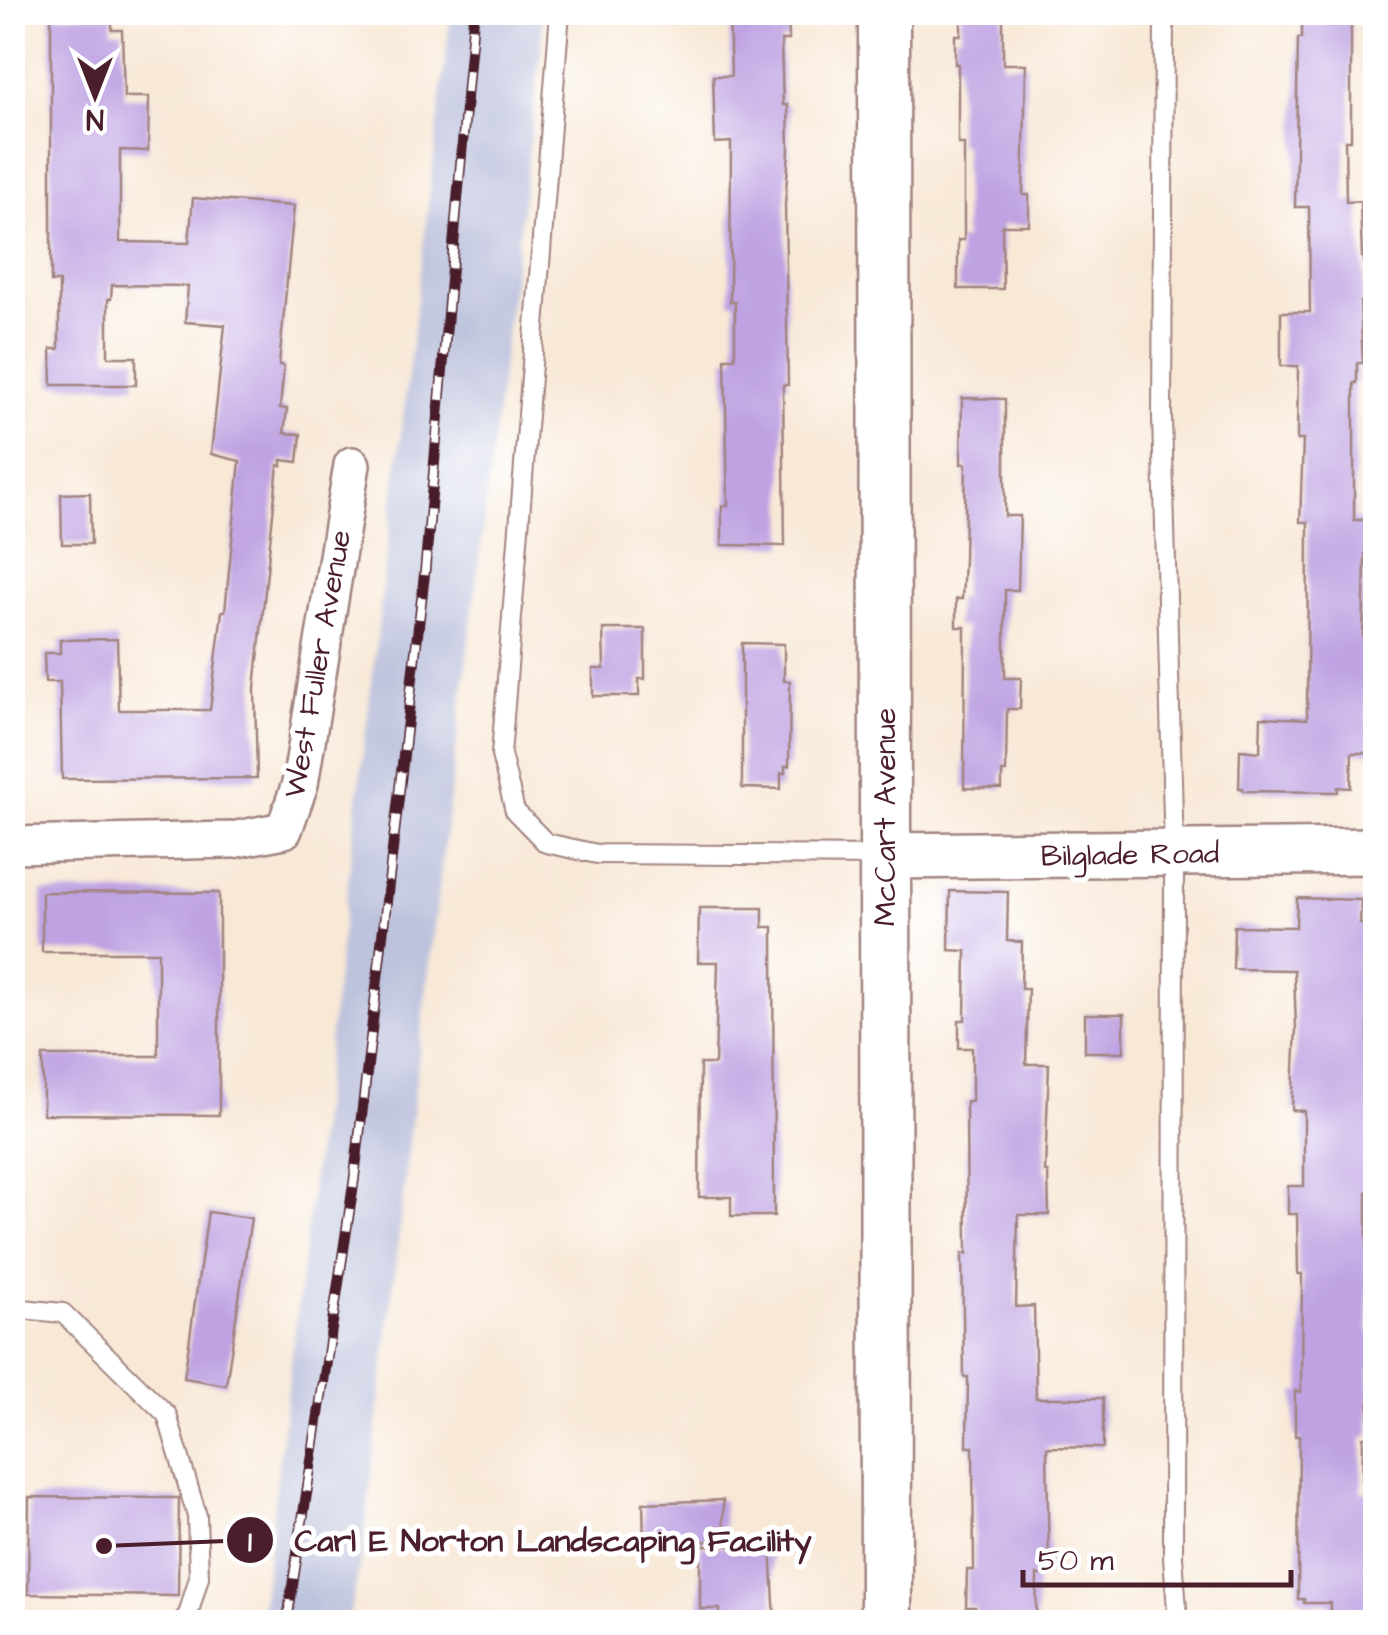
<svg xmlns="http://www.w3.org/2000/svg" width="1388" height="1635" font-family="'Architects Daughter',sans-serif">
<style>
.industrial{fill:#bec3dd}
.building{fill:#bea2e2}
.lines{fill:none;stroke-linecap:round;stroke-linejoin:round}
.service-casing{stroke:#a18480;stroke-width:22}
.minor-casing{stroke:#a18480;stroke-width:40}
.tertiary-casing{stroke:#a18480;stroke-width:50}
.secondary-casing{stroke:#a18480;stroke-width:55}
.service{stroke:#fff;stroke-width:18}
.minor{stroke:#fff;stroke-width:35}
.tertiary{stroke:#fff;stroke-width:45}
.secondary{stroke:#fff;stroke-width:50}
.rail-casing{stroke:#4a1f2b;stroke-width:11}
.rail{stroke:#fff;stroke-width:8;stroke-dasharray:22;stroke-linecap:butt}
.labels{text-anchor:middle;stroke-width:10;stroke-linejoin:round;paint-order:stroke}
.street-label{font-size:30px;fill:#4a1f2b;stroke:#fff}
.leader{fill:none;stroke:#4a1f2b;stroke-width:4}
.callout-dot{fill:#4a1f2b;stroke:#fff;stroke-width:4}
.mark-label{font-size:30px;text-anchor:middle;font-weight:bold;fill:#fff}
.callout-label{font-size:32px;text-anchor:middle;font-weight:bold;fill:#4a1f2b;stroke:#fff;stroke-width:10;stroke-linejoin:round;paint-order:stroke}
</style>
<rect width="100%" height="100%" fill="#fff"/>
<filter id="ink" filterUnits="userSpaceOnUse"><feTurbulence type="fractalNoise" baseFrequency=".01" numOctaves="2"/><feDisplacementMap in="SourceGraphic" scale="20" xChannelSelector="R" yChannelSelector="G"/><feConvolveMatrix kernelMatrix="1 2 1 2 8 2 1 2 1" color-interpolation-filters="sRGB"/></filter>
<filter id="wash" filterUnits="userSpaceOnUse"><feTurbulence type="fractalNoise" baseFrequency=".0048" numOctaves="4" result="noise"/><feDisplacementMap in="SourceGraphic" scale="40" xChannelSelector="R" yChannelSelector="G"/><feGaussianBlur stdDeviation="2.25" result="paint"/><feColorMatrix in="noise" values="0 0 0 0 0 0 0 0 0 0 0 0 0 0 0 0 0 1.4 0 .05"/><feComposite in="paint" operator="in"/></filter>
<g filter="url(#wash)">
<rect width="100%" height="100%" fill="#f8e8d6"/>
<polygon class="industrial" points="451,12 543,13 540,60 426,993 363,1550 348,1622 260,1622"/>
<g id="blocks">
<g class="building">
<polygon points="788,12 789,40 781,40 783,105 788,105 789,151 785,205 788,385 783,385 785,546 722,545 722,506 728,506 725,358 735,358 735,302 730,302 731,142 715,143 713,76 731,76 729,14"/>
<polygon points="961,12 1003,12 1003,64 1026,64 1023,195 1029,195 1029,225 1002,225 1003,289 958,289 958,240 964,240 964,144 958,144 958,64 955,64 955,35 961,35"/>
<polygon points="1302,12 1351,13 1351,140 1345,140 1346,202 1360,201 1362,257 1364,257 1364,302 1360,302 1363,363 1357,363 1357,383 1354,383 1354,520 1366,520 1363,638 1366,638 1367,721 1372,721 1371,753 1352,753 1351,788 1338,787 1338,792 1243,791 1243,788 1239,788 1240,750 1260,752 1261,717 1307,719 1308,522 1300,522 1303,440 1297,440 1298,366 1281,366 1281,312 1310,312 1309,207 1295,207 1298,38 1302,38"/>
<polygon points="51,15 112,15 112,30 122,30 124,97 149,97 148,151 120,150 120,242 189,243 193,198 294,206 279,365 284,366 280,408 287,409 284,433 301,434 298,462 282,460 282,466 278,465 255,688 257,778 62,779 60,682 45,682 44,653 60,653 60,640 117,639 119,710 210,710 222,611 225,611 240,461 211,454 225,325 185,322 188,286 112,285 111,299 108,299 108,357 136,357 136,385 52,385 51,349 59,349 59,282 51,282"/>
<polygon points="962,398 1005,399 1005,516 1020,516 1018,590 1005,590 1005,678 1021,678 1020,709 1007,709 1006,772 1002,772 1002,789 964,788 965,627 956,627 956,599 962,599 964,560 966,464 961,464"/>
<polygon points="90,493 91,544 62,544 61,494"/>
<polygon points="603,629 645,629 645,679 639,679 639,696 593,696 593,669 604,669"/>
<polygon points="742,643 784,644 784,681 790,681 789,766 785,766 785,773 781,773 781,789 742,788"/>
<polygon points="950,891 1008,892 1007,941 1022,942 1021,989 1028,989 1026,1064 1049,1064 1045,1172 1048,1172 1049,1215 1018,1215 1016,1307 1034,1306 1036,1398 1103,1398 1103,1448 1047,1447 1049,1575 1037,1575 1036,1622 975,1620 975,1607 966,1607 967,1570 974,1570 973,1447 967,1447 968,1377 964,1377 962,1253 967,1254 966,1101 972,1101 972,1048 959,1048 959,1020 965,1020 966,951 949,950"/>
<polygon points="42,892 219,893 219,1115 43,1114 43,1056 158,1056 158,952 42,952"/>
<polygon points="1297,898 1361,900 1360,924 1369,924 1368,1042 1376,1042 1376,1192 1367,1192 1367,1251 1369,1333 1376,1333 1376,1367 1370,1367 1369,1437 1363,1437 1362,1492 1370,1492 1371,1621 1330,1622 1330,1603 1304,1603 1304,1599 1298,1599 1299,1436 1295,1436 1295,1391 1301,1392 1302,1274 1298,1274 1297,1214 1288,1214 1288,1186 1304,1186 1304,1111 1292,1110 1296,1029 1294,970 1233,969 1234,926 1296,927"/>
<polygon points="699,908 763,908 763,927 773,927 774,1216 731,1216 731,1197 699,1197 700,1064 715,1064 718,962 698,962"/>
<rect x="1085" y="1014" width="39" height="38"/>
<polygon points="208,1212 251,1218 226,1385 184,1378"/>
<polygon points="29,1497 179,1498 178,1596 28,1594"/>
<polygon points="723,1500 724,1541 644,1543 643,1503"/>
<polygon points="771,1545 775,1622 720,1622 720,1609 700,1609 700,1546"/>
</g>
</g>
</g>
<g filter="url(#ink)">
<use href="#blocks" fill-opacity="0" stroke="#a18480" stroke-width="2.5"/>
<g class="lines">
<g class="service-casing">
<g id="service">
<polyline points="560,12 501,755 515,811 546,843 597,854 882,856"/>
<polyline points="1164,12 1162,418 1174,853 1173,1557 1178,1622"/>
<polyline points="12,1308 63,1313 167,1415 197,1516 199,1577 188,1615 181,1622"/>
</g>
</g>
<g class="minor-casing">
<polyline id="minor" points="12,845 232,840 284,830 300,784 352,465"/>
</g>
<g class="tertiary-casing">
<polyline id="tertiary" points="885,856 1376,851"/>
</g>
<g class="secondary-casing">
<polyline id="secondary" points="884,12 886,1622"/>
</g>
<use href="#service" class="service"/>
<use href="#minor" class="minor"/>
<use href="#tertiary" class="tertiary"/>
<use href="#secondary" class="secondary"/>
<g class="rail-casing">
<polyline id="rail" points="287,1622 354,1181 425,570 474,12"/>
</g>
<use href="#rail" class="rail"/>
</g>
</g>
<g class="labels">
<g class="street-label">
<text transform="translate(317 664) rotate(-80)" y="10">West Fuller Avenue</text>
<text transform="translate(885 817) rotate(-90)" y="10">McCart Avenue</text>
<text transform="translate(1130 854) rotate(-1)" y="10">Bilglade Road</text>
</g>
</g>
<path class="leader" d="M104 1546L250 1540"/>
<g class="callout-dot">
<circle cx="104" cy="1546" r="10"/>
<circle cx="250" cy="1540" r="25"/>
</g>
<g class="mark-label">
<text x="250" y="1551">1</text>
</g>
<g class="callout-label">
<text x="553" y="1551">Carl E Norton Landscaping Facility</text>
</g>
<rect width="1388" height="1635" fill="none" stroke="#fff" stroke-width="50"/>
<g transform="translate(95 95) rotate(180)" stroke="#ffffff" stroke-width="8" paint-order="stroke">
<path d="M0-8L18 38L0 25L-18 38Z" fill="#4a1f2b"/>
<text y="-15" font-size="28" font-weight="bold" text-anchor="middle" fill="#4a1f2b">N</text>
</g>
<path d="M1023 1570v15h268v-15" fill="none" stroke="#4a1f2b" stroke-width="5"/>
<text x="1038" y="1570" font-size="30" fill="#4a1f2b" stroke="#ffffff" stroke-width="8" paint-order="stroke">50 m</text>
</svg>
